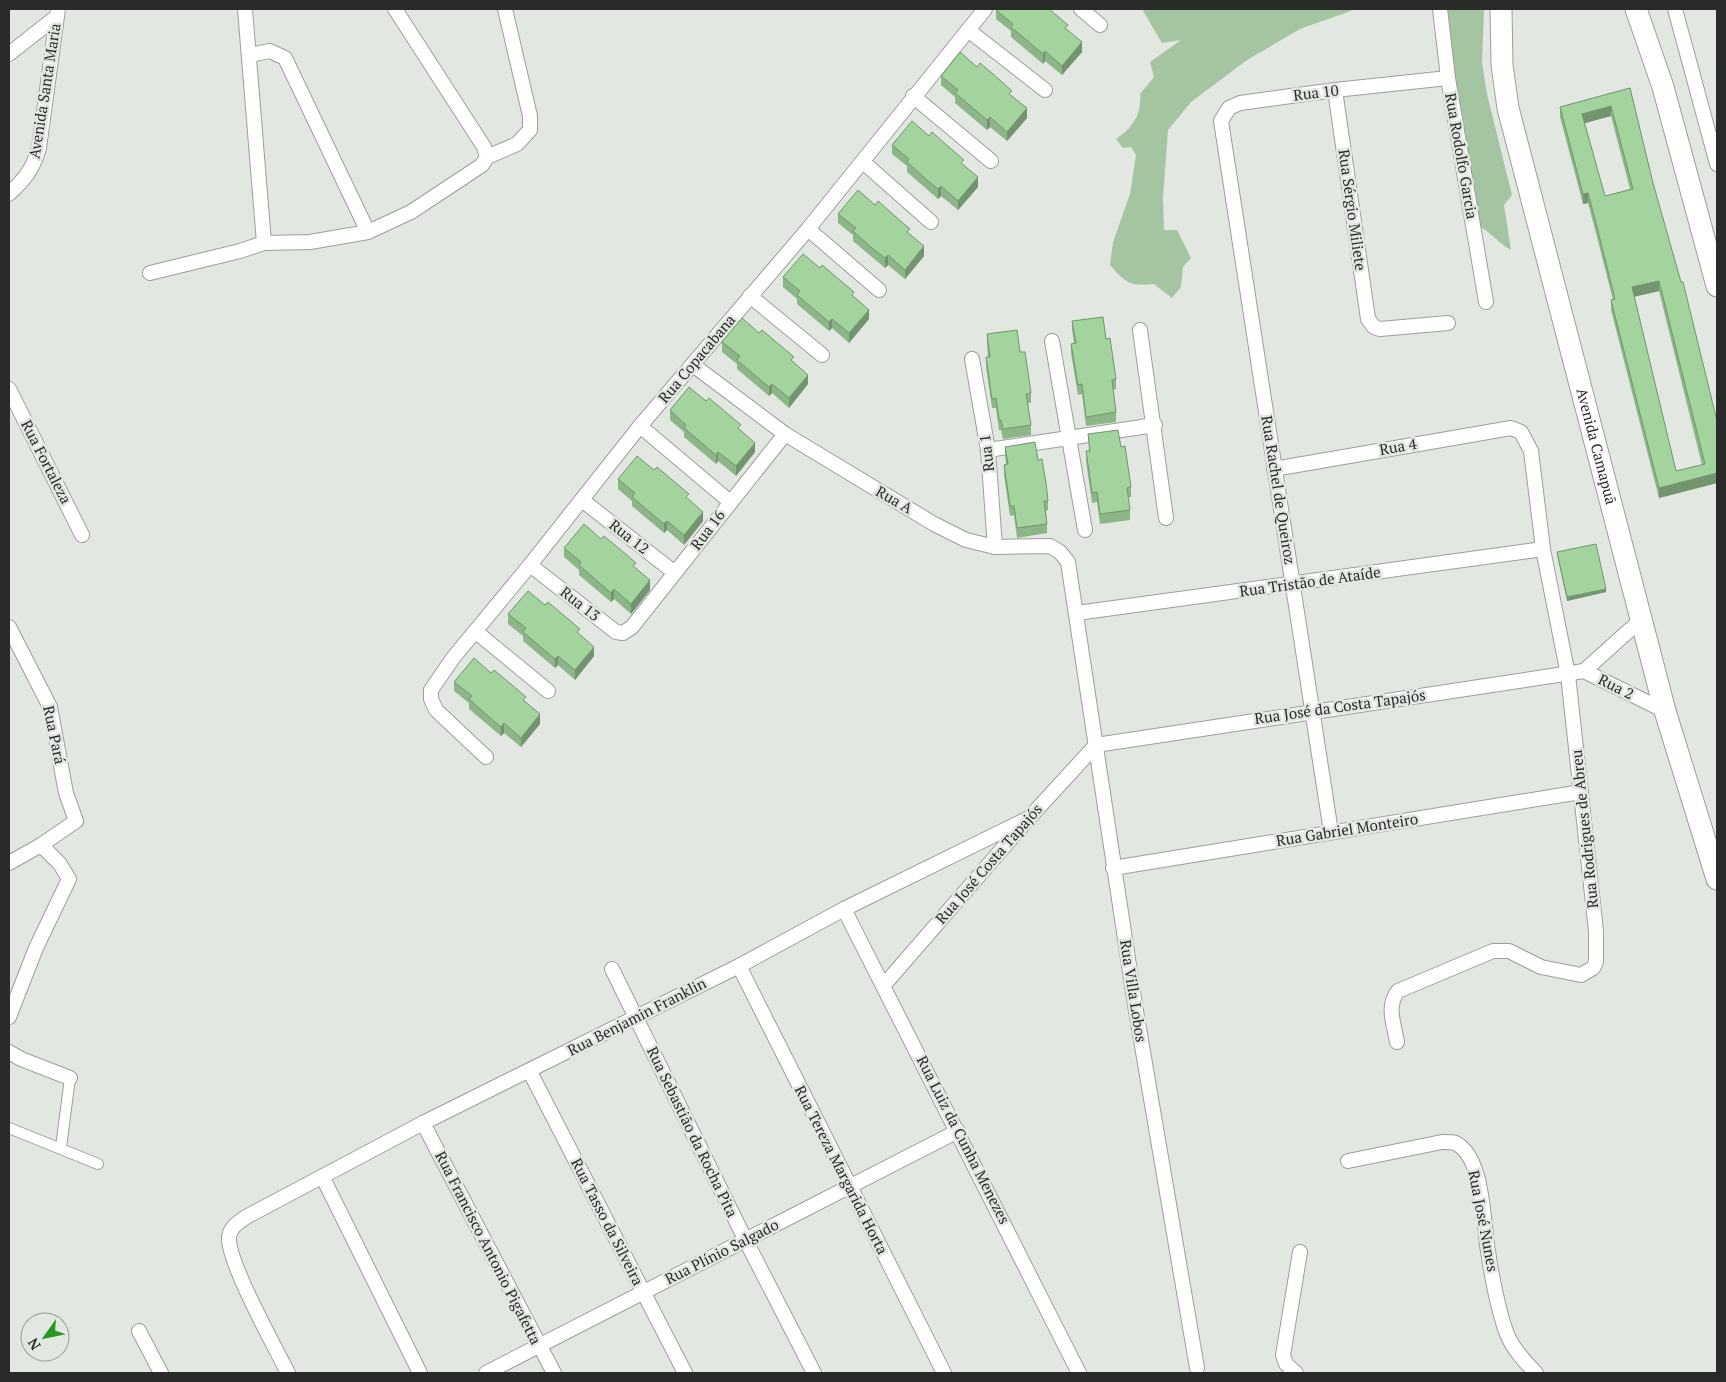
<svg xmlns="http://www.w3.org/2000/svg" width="1726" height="1382" font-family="'PT Serif',serif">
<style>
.green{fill:#a5c4a1}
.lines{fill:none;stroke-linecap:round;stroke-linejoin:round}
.pedestrian-casing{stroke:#9b9f9a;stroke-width:12}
.minor-casing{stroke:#9b9f9a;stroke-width:16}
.primary-casing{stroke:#9b9f9a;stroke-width:23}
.pedestrian{stroke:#fff;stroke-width:10}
.minor{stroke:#fff;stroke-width:14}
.primary{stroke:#fff;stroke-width:21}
.wall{fill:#8cb688;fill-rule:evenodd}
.shaded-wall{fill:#72946f}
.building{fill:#a3d49e;stroke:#72946f;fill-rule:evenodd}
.labels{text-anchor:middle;stroke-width:5;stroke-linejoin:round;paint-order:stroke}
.street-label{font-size:15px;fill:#292b29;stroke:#e3e7e2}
</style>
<rect width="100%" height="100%" fill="#e3e7e2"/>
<g class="green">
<path d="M1142,9h214l-56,20 -53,31 -56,42 -23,28 -5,67 1,33h13l14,28 -8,9 -2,20 -9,11 -18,-14c-24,3 -29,-2 -44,-19l3,-23 17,-48 6,-39 -5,-8 -8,1 -7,-9c17,-11 26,-25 24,-45l14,-17 -4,-15 31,-22 -19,3z"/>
<path d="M1440,9h44l-2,54 5,31 25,101 -8,10 7,45c-14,-7 -21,-20 -35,-25z"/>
</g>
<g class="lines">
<g class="pedestrian-casing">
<g id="pedestrian">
<polyline points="9,1128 98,1164"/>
<polyline points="61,1147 70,1078"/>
</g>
</g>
<g class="minor-casing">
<g id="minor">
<polyline points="1081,9 1100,25"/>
<polyline points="1440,9 1448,78 1486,302"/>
<polyline points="1675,9 1717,164"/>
<polyline points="968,30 1045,90"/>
<polyline points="9,54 56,17"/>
<polyline points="249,55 270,51 285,58 368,232 411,212 482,165 487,157 484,147 395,9"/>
<polyline points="1335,90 1368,319 1374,327 1380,329 1448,323"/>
<polyline points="913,96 991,161"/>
<polyline points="487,157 517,144 530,130 530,116 505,9"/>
<polyline points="863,162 931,222"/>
<path d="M9,194c16,-15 24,-25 30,-46l19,-139"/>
<polyline points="808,229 879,290"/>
<polyline points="264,243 310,242 368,232"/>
<polyline points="150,273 240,251 264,243 245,9"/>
<polyline points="750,296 822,355"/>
<polyline points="1140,330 1166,518"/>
<polyline points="1052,341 1085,530"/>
<polyline points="972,359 988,450 995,547"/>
<polyline points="693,365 785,434 934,524 966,540 995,547 1050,546 1060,552 1068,562 1135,1005 1197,1368"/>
<polyline points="9,389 82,535"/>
<polyline points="640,426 729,501"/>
<polyline points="988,450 1155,425"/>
<path d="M1274,469l237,-41 10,4 10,19 12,98 25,126 28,256v31l-3,6 -12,7 -40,-8 -32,-16h-16l-95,40c-12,15 -4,33 -1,51"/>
<polyline points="582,500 675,573"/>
<polyline points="530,565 616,632 623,633 632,627 785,434"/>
<polyline points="1077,613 1543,549"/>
<polyline points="9,627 50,707 66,793 76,821 41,845 9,863"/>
<polyline points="475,631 548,691"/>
<polyline points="1584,671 1665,711"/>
<polyline points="1584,671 1643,618"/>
<polyline points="486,757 436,710 431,699 431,690 453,658 530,565 640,426 808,229 985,9"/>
<polyline points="1331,832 1221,121 1229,108 1240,103 1335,90 1448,78"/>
<polyline points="1113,868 1581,792"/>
<polyline points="844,909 1079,1373"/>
<polyline points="739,966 944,1373"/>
<polyline points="612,969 745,1239 814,1373"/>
<polyline points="884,985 1029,818 1096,745 1584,671"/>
<polyline points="9,1017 36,948 69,879 60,864 41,845"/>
<polyline points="9,1052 21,1059 70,1078"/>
<polyline points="530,1072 685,1373"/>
<polyline points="423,1123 554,1373"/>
<path d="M1348,1161l94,-19c7,0 13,-1 18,4 24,18 23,78 28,105 3,22 11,63 19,83 6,15 17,27 29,39"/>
<polyline points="323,1178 420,1373"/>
<polyline points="139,1331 161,1373"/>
<path d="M288,1373c-13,-26 -61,-112 -59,-136 1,-10 10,-15 17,-20l177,-94 316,-157 105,-57 185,-91"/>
<polyline points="486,1373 958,1131"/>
<polyline points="1296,1373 1286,1364 1283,1355 1300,1252"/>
</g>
</g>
<g class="primary-casing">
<g id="primary">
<path id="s1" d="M1501,9l1,56 6,43 157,603 52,168"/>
<polyline points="1636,9 1663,87 1717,286"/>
</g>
</g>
<use href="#pedestrian" class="pedestrian"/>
<use href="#minor" class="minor"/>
<use href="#primary" class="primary"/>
</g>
<g class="wall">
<polygon points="996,10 1068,30 1082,52 1062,75 1045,61 1043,64 1011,37 1011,31 996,19"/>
<polygon points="941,76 1012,96 1027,118 1007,141 990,127 987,130 955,103 955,97 941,85"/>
<path d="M1630,88l23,95 64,238v62l-58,15 -48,-188v-10h2l-17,-67 -8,-30 -5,1 -23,-87v-10zM1611,116l19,73 -25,7 -21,-73zM1659,291l43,174 -26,6 -42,-174z"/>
<polygon points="892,145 964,165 978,187 958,210 941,196 938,199 907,172 907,166 892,154"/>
<polygon points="838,214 910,234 924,256 905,279 888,265 885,268 853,241 853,235 838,223"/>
<polygon points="783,277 854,298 869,319 849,343 832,328 829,331 797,304 797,299 783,287"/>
<polygon points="1072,321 1106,339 1116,379 1116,389 1113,390 1116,412 1116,422 1086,426 1082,394 1078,395 1071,353 1071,344 1074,343 1072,330"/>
<polygon points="987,334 1020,352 1031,393 1031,403 1028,403 1031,425 1031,435 1003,439 1001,430 999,430 996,408 992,408 986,367 986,357 988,357 987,344"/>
<polygon points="722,342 794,362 808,384 789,408 772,393 769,396 737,369 737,364 722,352"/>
<polygon points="706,401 741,431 755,452 736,476 718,461 716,464 684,437 684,432 670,420 670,410"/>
<polygon points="1088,434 1121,447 1131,487 1131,497 1128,497 1130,510 1130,520 1100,524 1097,502 1092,503 1086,461 1086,451 1089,451"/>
<polygon points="1005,447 1038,460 1048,501 1048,510 1046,511 1047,524 1047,533 1017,538 1014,515 1010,516 1004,475 1004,465 1006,464 1005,456"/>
<polygon points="618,479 689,500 703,521 684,545 667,530 664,533 632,506 632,501 618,489"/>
<polygon points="564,548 636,568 650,590 631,614 614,599 611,602 579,575 579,570 564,557"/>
<polygon points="1557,552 1606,592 1567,601 1557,555"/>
<polygon points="545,605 580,635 594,656 575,680 558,665 555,668 523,641 523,636 508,624 508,614"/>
<polygon points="454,682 526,702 540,724 521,747 504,733 501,736 469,709 469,703 454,691"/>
</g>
<g class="shaded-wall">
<polygon points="1082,42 1082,52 1062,75 1062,66"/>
<polygon points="1045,51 1045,61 1043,64 1043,54"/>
<polygon points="1611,106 1611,116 1582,124 1582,114"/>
<polygon points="1027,108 1027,118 1007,141 1007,132"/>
<polygon points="990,117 990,127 987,130 987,120"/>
<polygon points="978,177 978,187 958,210 958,201"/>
<polygon points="941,186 941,196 938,199 938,189"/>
<polygon points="1588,193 1588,203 1583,204 1583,194"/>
<polygon points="924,246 924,256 905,279 905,270"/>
<polygon points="888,255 888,265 885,268 885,258"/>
<polygon points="1659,281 1659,291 1632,297 1632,287"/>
<polygon points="869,310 869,319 849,343 849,333"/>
<polygon points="832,319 832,328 829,331 829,322"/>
<polygon points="808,375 808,384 789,408 789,398"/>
<polygon points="772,384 772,393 769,396 769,387"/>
<polygon points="755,443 755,452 736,476 736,466"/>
<polygon points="718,452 718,461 716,464 716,455"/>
<polygon points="1717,473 1717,483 1659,498 1659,488"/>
<polygon points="703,512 703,521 684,545 684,535"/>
<polygon points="667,521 667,530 664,533 664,524"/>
<polygon points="650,580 650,590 631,614 631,604"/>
<polygon points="614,589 614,599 611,602 611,593"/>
<polygon points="1606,589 1606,592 1567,601 1567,597"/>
<polygon points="594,647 594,656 575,680 575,670"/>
<polygon points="558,656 558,665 555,668 555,659"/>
<polygon points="540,714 540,724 521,747 521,738"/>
<polygon points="504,723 504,733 501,736 501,727"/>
</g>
<g class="building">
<polygon points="997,9 1049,9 1068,25 1065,28 1082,42 1062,66 1045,51 1043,54 1011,27 1013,24 996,10"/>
<polygon points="960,52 977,67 980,63 993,74 1012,91 1009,94 1027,108 1007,132 990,117 987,120 955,93 958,90 941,76"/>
<path d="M1630,88l23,95 28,99h2l34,139v52l-58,15 -48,-188 4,-1 -19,-76 -8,-30 -5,1 -23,-87zM1611,106l22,83 -28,7 -23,-82zM1659,281l46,183 -29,7 -44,-184z"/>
<polygon points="912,121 929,136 932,132 950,148 964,160 961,163 978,177 958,201 941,186 938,189 926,179 907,162 909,159 892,145"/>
<polygon points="858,190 875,205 878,201 896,217 910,229 907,232 924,246 905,270 888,255 885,258 872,248 853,231 856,228 838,214"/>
<polygon points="803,254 820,268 822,265 854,292 852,295 869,310 849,333 832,319 829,322 797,295 800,291 783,277"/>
<polygon points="1103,317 1106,339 1110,338 1116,379 1112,380 1116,412 1086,417 1082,384 1078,385 1074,361 1071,344 1076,343 1072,321"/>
<polygon points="742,318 759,333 762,330 794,357 791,360 808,375 789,398 772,384 769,387 750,371 737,360 740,356 722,342"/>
<polygon points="1017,330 1020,352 1025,352 1031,393 1026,394 1031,425 1003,429 1001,420 999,420 996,398 992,399 986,357 990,357 987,334"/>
<polygon points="689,387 706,401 709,398 727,413 741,425 738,428 755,443 736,466 718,452 716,455 684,428 686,425 670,410"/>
<polygon points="1118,430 1121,447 1125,446 1131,487 1127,488 1130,510 1100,514 1097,492 1092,493 1089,471 1086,451 1090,451 1088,434"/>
<polygon points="1035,442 1038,460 1042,459 1046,483 1048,501 1044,501 1047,524 1017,528 1014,506 1010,506 1004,465 1008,464 1005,447"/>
<polygon points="637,456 654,470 657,467 670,478 689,494 686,497 703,512 684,535 667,521 664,524 632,497 635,493 618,479"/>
<polygon points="584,524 601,539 604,536 622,551 636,563 633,566 650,580 631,604 614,589 611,593 579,565 581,562 564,548"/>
<polygon points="1596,544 1606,589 1567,597 1557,552"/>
<polygon points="528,591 545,605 548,602 561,613 580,629 577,632 594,647 575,670 558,656 555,659 523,632 526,628 508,614"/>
<polygon points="474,658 491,673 494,670 512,685 526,697 523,700 540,714 521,738 504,723 501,727 488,716 469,699 472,696 454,682"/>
</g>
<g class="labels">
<g class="street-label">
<text transform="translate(45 91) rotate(-81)" y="5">Avenida Santa Maria</text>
<text transform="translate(1316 93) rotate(-7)" y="5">Rua 10</text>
<text transform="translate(1461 156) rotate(80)" y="5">Rua Rodolfo Garcia</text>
<text transform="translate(1352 210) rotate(82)" y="5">Rua Sérgio Miliete</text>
<text transform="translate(697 359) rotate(-50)" y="5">Rua Copacabana</text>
<text dy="5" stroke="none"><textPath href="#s1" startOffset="449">Avenida Camapuã</textPath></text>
<text transform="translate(1398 447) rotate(-10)" y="5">Rua 4</text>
<text transform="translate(987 453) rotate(-97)" y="5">Rua 1</text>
<text transform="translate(46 462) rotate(63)" y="5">Rua Fortaleza</text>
<text transform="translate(1278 490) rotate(81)" y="5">Rua Rachel de Queiroz</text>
<text transform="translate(894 500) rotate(30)" y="5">Rua A</text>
<text transform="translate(708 530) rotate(-53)" y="5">Rua 16</text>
<text transform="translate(629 537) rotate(38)" y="5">Rua 12</text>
<text transform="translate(1310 582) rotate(-8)" y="5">Rua Tristão de Ataíde</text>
<text transform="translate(580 604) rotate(38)" y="5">Rua 13</text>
<text transform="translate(1616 687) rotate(27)" y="5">Rua 2</text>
<text transform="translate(1340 707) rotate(-8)" y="5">Rua José da Costa Tapajós</text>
<text transform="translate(54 735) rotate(78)" y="5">Rua Pará</text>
<text transform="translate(1585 829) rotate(-96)" y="5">Rua Rodrigues de Abreu</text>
<text transform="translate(1347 830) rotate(-9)" y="5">Rua Gabriel Monteiro</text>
<text transform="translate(989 864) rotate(-49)" y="5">Rua José Costa Tapajós</text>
<text transform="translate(1133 991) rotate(81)" y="5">Rua Villa Lobos</text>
<text transform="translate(637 1017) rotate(-27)" y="5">Rua Benjamin Franklin</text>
<text transform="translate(692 1132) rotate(64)" y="5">Rua Sebastião da Rocha Pita</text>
<text transform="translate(963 1140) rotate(63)" y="5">Rua Luiz da Cunha Menezes</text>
<text transform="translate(841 1170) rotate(63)" y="5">Rua Tereza Margarida Horta</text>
<text transform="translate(1483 1221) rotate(79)" y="5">Rua José Nunes</text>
<text transform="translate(607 1222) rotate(63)" y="5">Rua Tasso da Silveira</text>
<text transform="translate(488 1248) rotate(63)" y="5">Rua Francisco Antonio Pigafetta</text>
<text transform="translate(722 1252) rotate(-27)" y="5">Rua Plínio Salgado</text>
</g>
</g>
<rect width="1726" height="1382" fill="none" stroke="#292b29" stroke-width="20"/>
<g transform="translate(45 1337) rotate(237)"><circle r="24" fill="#e3e7e2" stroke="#999c98"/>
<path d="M0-4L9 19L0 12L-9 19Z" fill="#289723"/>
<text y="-8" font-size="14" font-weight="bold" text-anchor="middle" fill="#292b29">N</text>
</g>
</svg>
